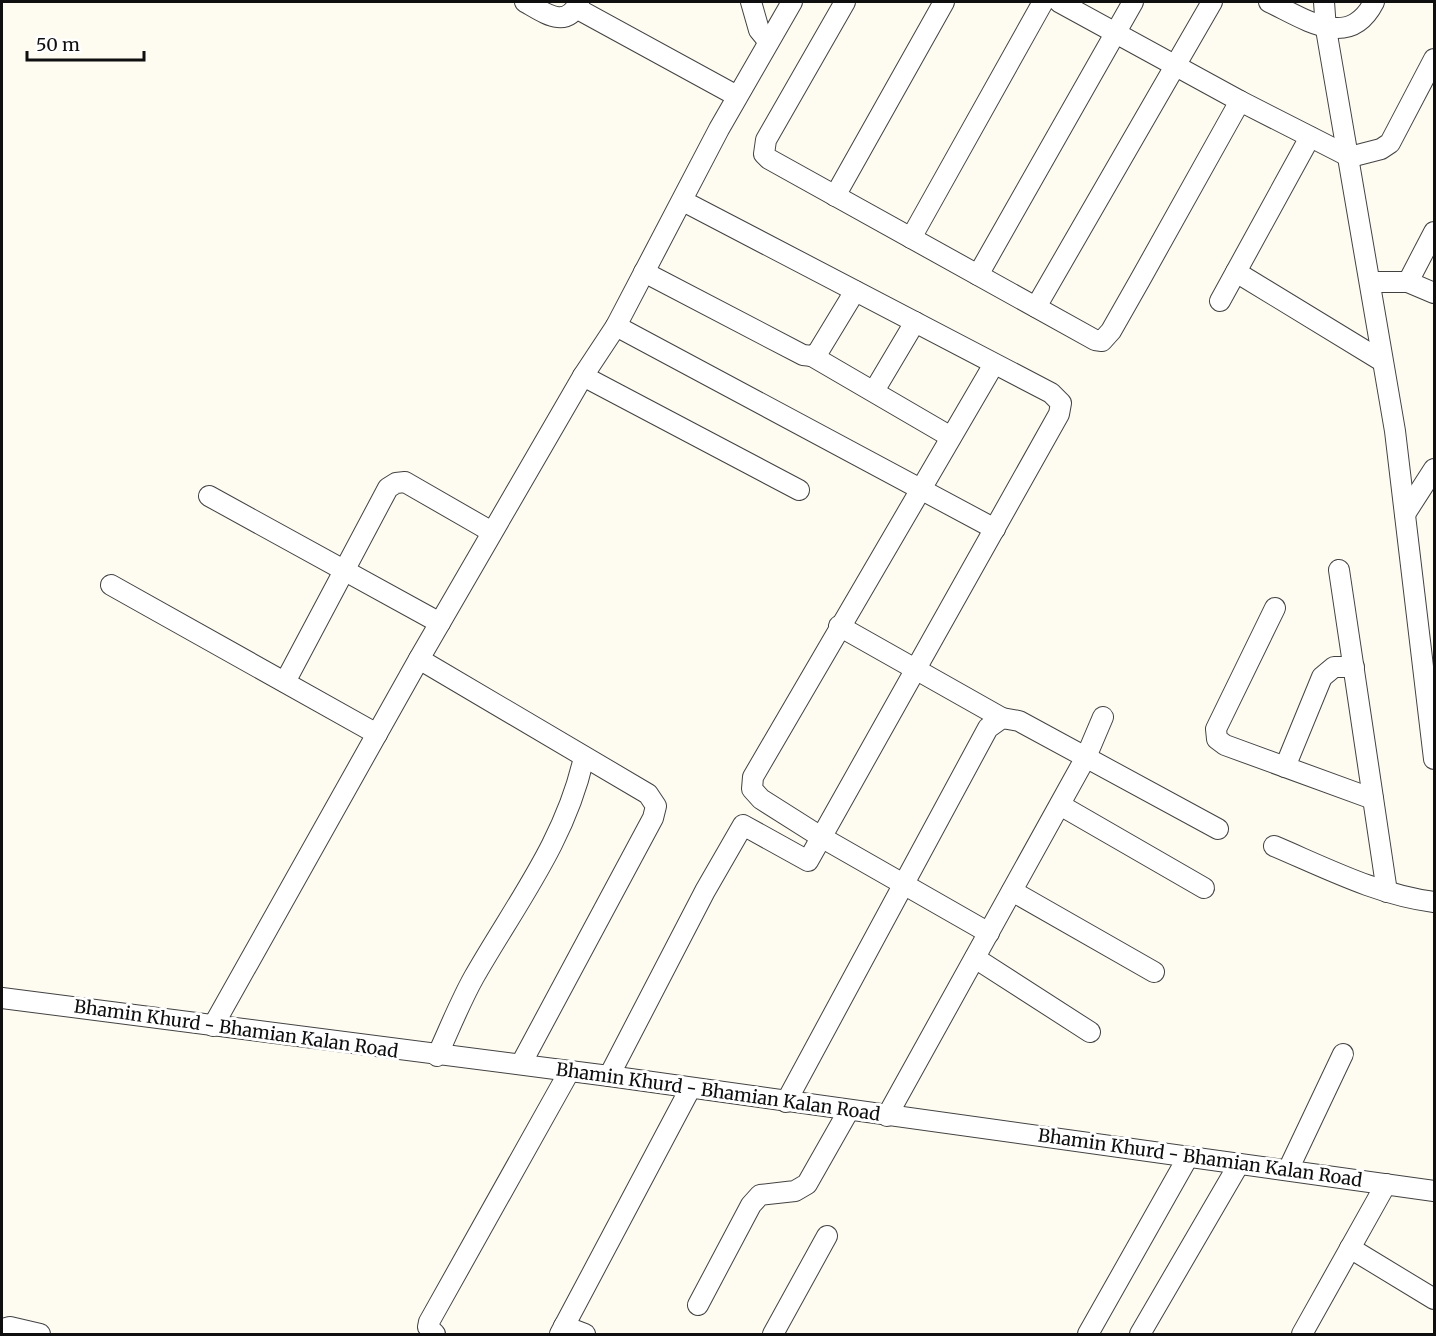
<svg xmlns="http://www.w3.org/2000/svg" width="1436" height="1336" font-family="Merriweather,serif">
<style>
.lines{fill:none;stroke-linecap:round;stroke-linejoin:round}
.minor-casing{stroke:#424242;stroke-width:22}
.minor{stroke:#fff;stroke-width:20}
.labels{text-anchor:middle;stroke-width:6;stroke-linejoin:round;paint-order:stroke}
.street-label{font-size:18px;fill:#0f0f0f;stroke:#fff}
</style>
<rect width="100%" height="100%" fill="#fefbf1"/>
<g class="lines">
<g class="minor-casing">
<g id="minor">
<path d="M525,2c20,11 41,28 54,0"/>
<polyline points="751,2 759,30 768,41"/>
<polyline points="845,2 766,140 764,154 769,159 1095,340 1102,341 1111,331 1140,280 1240,101 1059,2"/>
<path d="M1269,2c36,17 80,49 105,0"/>
<polyline points="1324,2 1326,29 1395,431 1434,759"/>
<polyline points="576,8 737,96"/>
<polyline points="1240,101 1350,157 1381,149 1390,143 1434,59"/>
<polyline points="835,196 944,2"/>
<polyline points="911,238 1043,2"/>
<polyline points="644,272 803,355 812,356 818,352 855,291"/>
<polyline points="1236,272 1382,361"/>
<polyline points="978,275 1133,2"/>
<polyline points="1370,282 1408,282 1434,293"/>
<polyline points="1408,282 1434,232"/>
<polyline points="1220,301 1310,137"/>
<polyline points="1036,307 1212,2"/>
<polyline points="616,326 995,529"/>
<polyline points="812,356 951,437"/>
<polyline points="583,376 799,490"/>
<polyline points="874,391 915,322"/>
<polyline points="209,496 440,623"/>
<polyline points="1405,514 1434,469"/>
<polyline points="1339,570 1387,892"/>
<polyline points="111,585 377,734"/>
<polyline points="1275,608 1216,729 1217,739 1225,745 1373,799"/>
<polyline points="839,626 1002,718"/>
<polyline points="419,659 648,794 656,806 653,818 521,1064"/>
<polyline points="285,682 388,488 396,483 405,482 492,532"/>
<polyline points="1285,767 1322,677 1334,667 1354,667"/>
<polyline points="1060,805 1204,888"/>
<path d="M1274,846c52,22 104,49 160,56"/>
<polyline points="1012,891 1154,972"/>
<polyline points="989,933 821,837 761,799 752,789 753,777 994,364"/>
<polyline points="975,958 1090,1032"/>
<polyline points="2,998 609,1076 1434,1191"/>
<polyline points="213,1026 419,659 583,376 616,326 719,129 792,2"/>
<path d="M437,1056c12,-26 23,-54 37,-79 41,-72 92,-137 110,-220"/>
<polyline points="609,1076 705,891 743,825 808,861 1059,414 1061,403 1051,393 683,201"/>
<polyline points="786,1102 988,728 1002,718 1019,721 1218,829"/>
<polyline points="887,1116 1086,757 1103,717"/>
<polyline points="1288,1170 1343,1054"/>
<polyline points="1350,1248 1434,1299"/>
<polyline points="698,1305 751,1205 760,1195 795,1191 807,1184 849,1110"/>
<polyline points="564,1326 585,1334"/>
<polyline points="2,1329 10,1327 40,1334"/>
<polyline points="435,1334 428,1327 429,1322 569,1072"/>
<polyline points="560,1334 690,1089"/>
<polyline points="773,1334 827,1236"/>
<polyline points="1088,1334 1188,1157"/>
<polyline points="1140,1334 1239,1164"/>
<polyline points="1302,1334 1386,1184"/>
</g>
</g>
<use href="#minor" class="minor"/>
</g>
<g class="labels">
<g class="street-label">
<text transform="translate(236 1029) rotate(8)" y="6">Bhamin Khurd - Bhamian Kalan Road</text>
<text transform="translate(718 1092) rotate(8)" y="6">Bhamin Khurd - Bhamian Kalan Road</text>
<text transform="translate(1200 1158) rotate(8)" y="6">Bhamin Khurd - Bhamian Kalan Road</text>
</g>
</g>
<rect width="1436" height="1336" fill="none" stroke="#0f0f0f" stroke-width="6"/>
<path d="M27 51v9h117v-9" fill="none" stroke="#0f0f0f" stroke-width="3"/>
<text x="36" y="51" font-size="18" fill="#0f0f0f" stroke="#ffffff" stroke-width="4.5" paint-order="stroke">50 m</text>
</svg>
